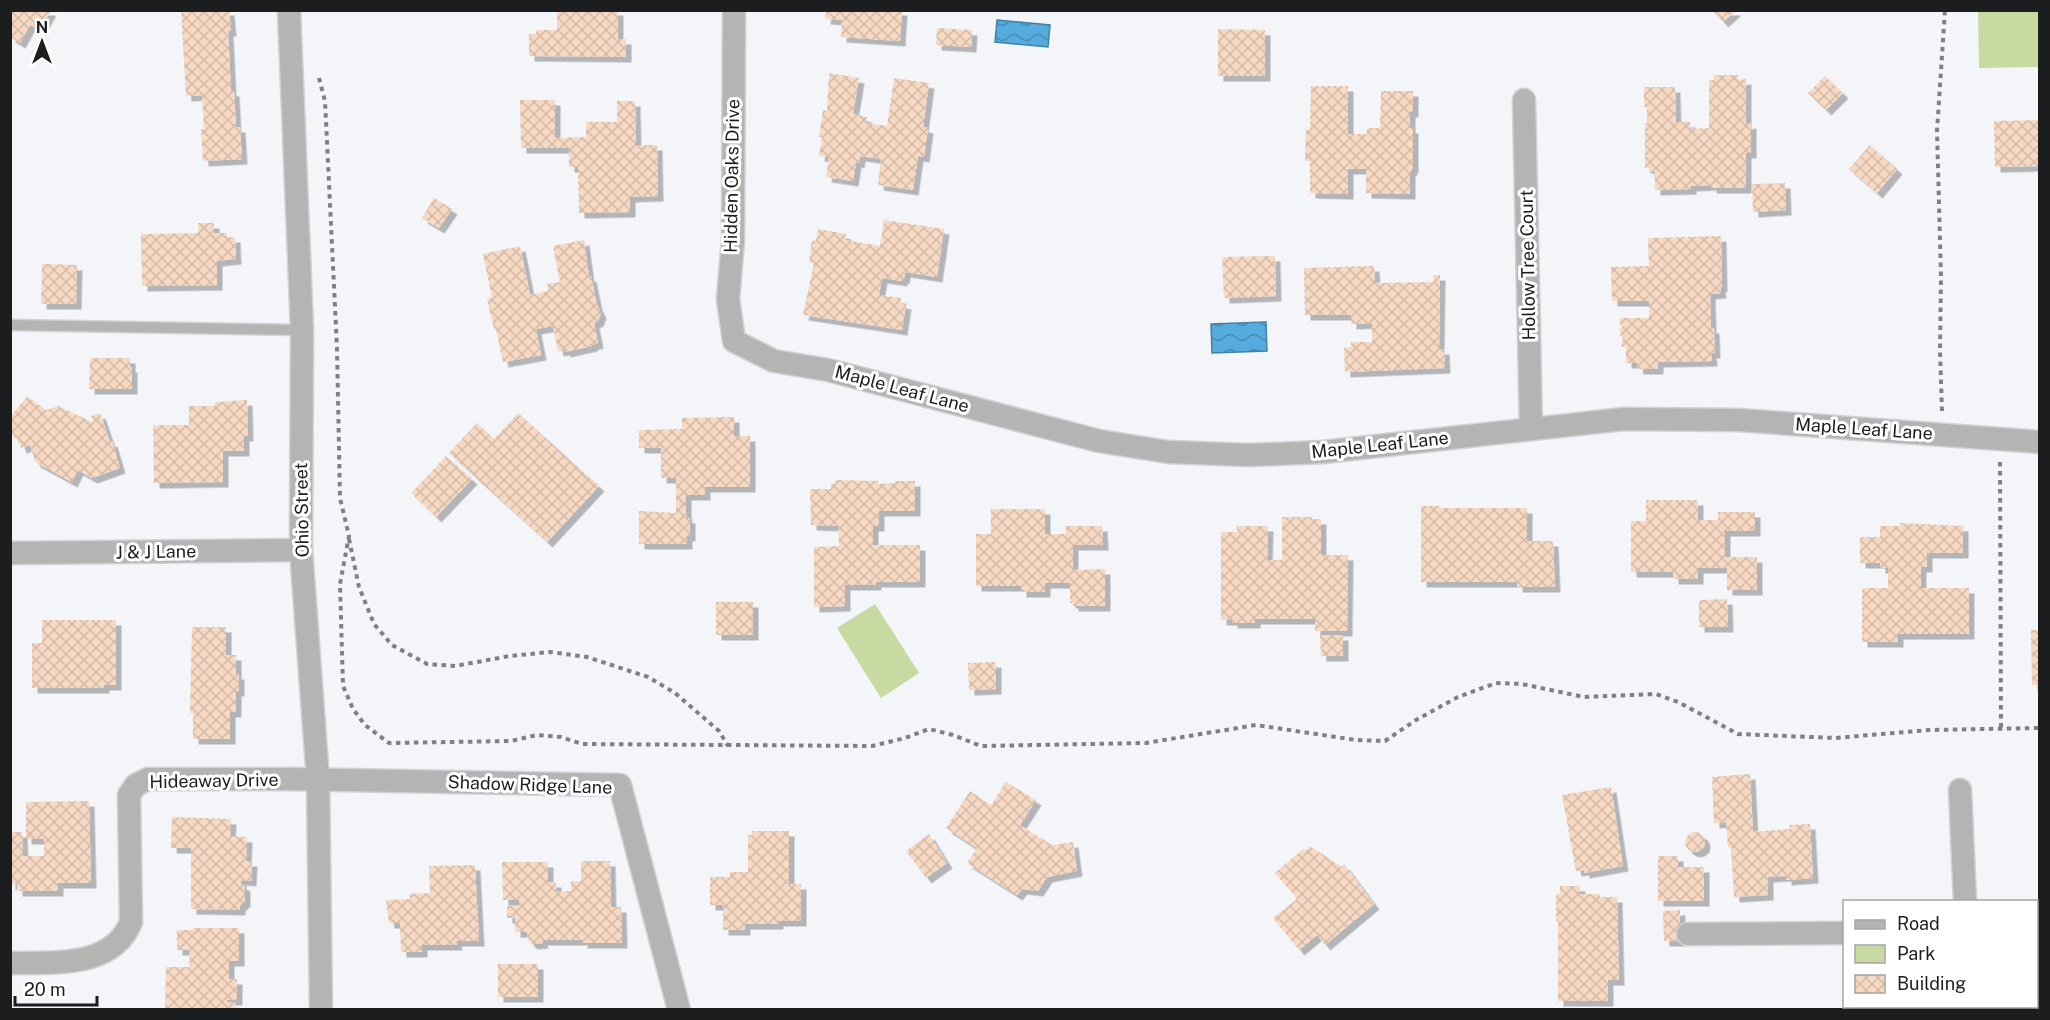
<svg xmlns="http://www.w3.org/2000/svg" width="2050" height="1020" font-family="'Public Sans',sans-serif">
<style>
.green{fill:#c7daa2}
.water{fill:url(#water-waves);stroke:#4480a4;stroke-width:1.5}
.building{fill:url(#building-cross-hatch);filter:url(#shadow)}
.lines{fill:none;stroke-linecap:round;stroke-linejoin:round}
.service-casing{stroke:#d1d2d6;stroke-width:13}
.minor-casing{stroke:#d1d2d6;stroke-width:25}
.path{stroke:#7f8083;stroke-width:4;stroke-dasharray:4.5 4.5;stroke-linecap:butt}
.service{stroke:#b5b4b2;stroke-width:10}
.minor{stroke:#b5b4b2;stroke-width:22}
.labels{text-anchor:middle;stroke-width:6;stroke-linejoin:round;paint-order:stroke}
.street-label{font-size:18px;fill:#1c1d1e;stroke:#fff}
</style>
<defs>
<pattern id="water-waves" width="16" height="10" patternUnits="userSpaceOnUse" patternTransform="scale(1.5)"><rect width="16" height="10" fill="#55abdd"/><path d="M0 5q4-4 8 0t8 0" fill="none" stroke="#468bb3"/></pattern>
<pattern id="building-cross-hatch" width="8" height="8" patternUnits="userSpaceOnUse" patternTransform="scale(1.5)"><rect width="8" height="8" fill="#f7d9c3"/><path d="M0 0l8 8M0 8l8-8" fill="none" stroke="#d3baa7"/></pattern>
<filter id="shadow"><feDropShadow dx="5.5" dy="5.5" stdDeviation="0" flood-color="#0004"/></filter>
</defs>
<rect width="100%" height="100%" fill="#f3f5f9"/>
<g class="green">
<polygon points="1978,11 2039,11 2039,67 1979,68"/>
<polygon points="875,604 919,673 881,698 837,628"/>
</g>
<g class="water">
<polygon points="997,20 1050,25 1048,47 995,42"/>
<polygon points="1266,322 1267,351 1212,353 1211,324"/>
</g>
<g class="building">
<polygon points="10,10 51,10 40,30 30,25 20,43 10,37"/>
<polygon points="181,10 229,10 231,31 228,31 231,91 234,91 236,127 240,127 242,159 203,161 201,129 204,129 202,95 186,96"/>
<polygon points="557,10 618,10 618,39 626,39 626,57 529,56 529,34 536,34 536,30 557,30"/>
<polygon points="826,10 902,10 900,41 841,37 842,20 825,19"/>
<polygon points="1712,10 1736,10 1723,22"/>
<polygon points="937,28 972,30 971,47 936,45"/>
<polygon points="1218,29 1265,30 1265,76 1218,76"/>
<polygon points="829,73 859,78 853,114 867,117 866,123 887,126 894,78 929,83 923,127 928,128 924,157 918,156 913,190 878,185 881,159 860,156 859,163 856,162 853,181 826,177 829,157 819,156 822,137 819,137 823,110 827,111"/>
<polygon points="1714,75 1738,75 1738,80 1746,79 1746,124 1751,123 1751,153 1746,153 1746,188 1711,188 1711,185 1691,186 1691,189 1655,190 1655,172 1649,172 1649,168 1645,168 1645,123 1647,123 1647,107 1644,107 1644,87 1675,87 1676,122 1690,122 1690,129 1709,128 1709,80 1714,80"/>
<polygon points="1825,76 1843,93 1826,110 1808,93"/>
<polygon points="1311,86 1348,86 1348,134 1367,134 1367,128 1380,128 1381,91 1413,91 1413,112 1410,112 1410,128 1413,128 1413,167 1410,172 1410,194 1366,193 1366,169 1348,169 1348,194 1310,193 1310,161 1305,161 1306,130 1310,130"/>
<polygon points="520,100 555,100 555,138 586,137 586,122 617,122 617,101 635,101 636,145 657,145 658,196 630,197 630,212 579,213 578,167 569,167 569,148 521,148"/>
<polygon points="2040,120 2040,166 1995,167 1994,121"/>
<polygon points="1870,145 1897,169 1877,193 1849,169"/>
<polygon points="1785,183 1786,210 1753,212 1752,184"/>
<polygon points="434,198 452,209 439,228 422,218"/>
<polygon points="884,220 944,229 937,277 905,272 904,279 902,278 902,281 882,278 879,295 901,298 900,303 906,304 902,330 803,315 814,263 809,263 812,240 816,241 818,229 846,234 845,240 880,246"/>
<polygon points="198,223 214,223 214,233 227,233 227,237 235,237 236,259 217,261 217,285 142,286 141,234 198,233"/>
<polygon points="1721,236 1722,286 1720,287 1721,293 1710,294 1711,328 1714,328 1715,353 1711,353 1712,361 1658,362 1658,369 1638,369 1637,363 1626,363 1626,346 1621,347 1623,338 1620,335 1620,329 1623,325 1620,325 1620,318 1649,318 1649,301 1612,301 1611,267 1649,266 1648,238"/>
<polygon points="584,240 589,277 591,276 597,305 601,313 598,321 594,323 598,343 592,345 592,346 565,352 565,350 558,351 553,326 536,329 541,355 503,362 496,329 494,329 487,299 492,298 483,254 520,246 530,295 548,291 547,284 560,282 553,246"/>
<polygon points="1275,256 1276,296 1224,298 1222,257"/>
<polygon points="42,264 77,265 76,304 41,304"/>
<polygon points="1374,266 1375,283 1434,282 1433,275 1440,275 1439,349 1444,349 1445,368 1345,372 1344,348 1351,347 1351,342 1372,342 1372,323 1351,324 1351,315 1305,315 1304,268"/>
<polygon points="90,358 130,358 130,367 132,367 132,389 89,389"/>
<polygon points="27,396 46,410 58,406 94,423 91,416 100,413 110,442 112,441 120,468 92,478 78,470 72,482 35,462 30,445 21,448 18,438 14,439 10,428 10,417"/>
<polygon points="247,400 248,436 244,436 244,451 223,451 223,482 154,483 153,425 189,425 189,406 215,406 215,402"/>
<polygon points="518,413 599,486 547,542 449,453 477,423 494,439"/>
<polygon points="734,417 734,436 750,436 750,487 705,487 705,495 686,495 686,512 687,518 690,518 690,536 687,536 687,544 639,544 639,511 676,513 676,478 661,478 661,448 639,448 639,430 682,429 682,418"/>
<polygon points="446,456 472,479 436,517 411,493"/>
<polygon points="835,480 878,481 878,484 895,483 895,481 915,481 915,511 879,511 879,526 873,526 873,545 920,545 920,582 876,582 876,585 845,585 845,606 814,607 814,547 839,546 838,526 811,525 810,489 831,489 831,484 835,484"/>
<polygon points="1646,500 1698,500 1698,520 1718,520 1718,512 1755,512 1755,531 1725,531 1725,557 1757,557 1757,590 1727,590 1727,568 1698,568 1698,579 1673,579 1673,572 1631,572 1631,521 1646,521"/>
<polygon points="1421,506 1440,506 1440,508 1527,508 1527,541 1553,541 1555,587 1517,587 1517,582 1421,582"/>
<polygon points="991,509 1045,509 1045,534 1066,534 1066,526 1102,526 1103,545 1073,545 1073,570 1105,569 1105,606 1073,606 1073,603 1070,603 1070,583 1045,583 1045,592 1021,592 1021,586 976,586 976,534 991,534"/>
<polygon points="1282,517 1312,517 1312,519 1321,519 1321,555 1348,555 1347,631 1315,631 1315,619 1255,619 1255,623 1232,623 1232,620 1221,620 1221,532 1237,532 1237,526 1268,526 1267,560 1282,560"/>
<polygon points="1900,523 1963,526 1963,553 1927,553 1927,567 1921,567 1921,588 1969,588 1969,634 1898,634 1898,642 1862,642 1862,588 1888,588 1888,568 1880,568 1880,563 1860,563 1860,537 1880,537 1880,526 1900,526"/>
<polygon points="1727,599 1728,627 1699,627 1699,600"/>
<rect x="716" y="602" width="37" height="33"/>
<polygon points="42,620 116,620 116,685 104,685 104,688 32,688 32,643 42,643"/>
<polygon points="192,627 226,627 226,655 236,655 236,674 239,674 239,691 236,691 236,712 230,712 230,739 193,739 193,713 190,713"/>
<polygon points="2031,630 2040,630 2040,685 2032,685"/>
<polygon points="1320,635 1343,635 1343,656 1321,656"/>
<polygon points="996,662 996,689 969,690 968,663"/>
<polygon points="1750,774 1753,832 1790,829 1789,825 1810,824 1813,878 1786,880 1786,876 1768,877 1768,895 1734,897 1731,847 1728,847 1726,822 1714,823 1712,777"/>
<polygon points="1006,782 1036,800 1020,825 1052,845 1073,842 1077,871 1047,877 1038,891 1022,889 1017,895 967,863 977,848 946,828 970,791 991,805"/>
<polygon points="1611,787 1623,866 1584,873 1584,870 1576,871 1562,795"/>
<polygon points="89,801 91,883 58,883 58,891 17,891 17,884 10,884 10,832 22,832 23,856 44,856 44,839 26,839 26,802"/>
<polygon points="172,817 231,819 230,836 247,837 246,861 252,861 251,881 241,880 241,884 245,886 245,901 240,906 240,910 191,909 191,848 171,848"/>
<polygon points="752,831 789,831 789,884 801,884 801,921 778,921 778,924 745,924 745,930 723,930 723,905 710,905 710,877 730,877 730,872 748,872 748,835 752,835"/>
<circle cx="1695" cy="842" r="10"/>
<polygon points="929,834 947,863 926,878 906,851"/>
<polygon points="1310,846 1342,867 1344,864 1374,904 1325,945 1317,935 1299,950 1273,918 1297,899 1275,873 1303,849 1305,851"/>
<polygon points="1658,856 1678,856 1678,867 1704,867 1704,901 1658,901"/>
<polygon points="581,861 610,861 611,907 621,907 622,943 582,943 582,940 542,940 543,943 532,944 528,940 527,932 515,932 515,918 507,918 507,906 519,906 519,900 503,900 502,862 548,862 548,882 556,882 556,891 571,891 571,881 581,881"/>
<polygon points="475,865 479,941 456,941 457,945 422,945 422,952 401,952 400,923 389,923 386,900 410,899 409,894 430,893 429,866"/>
<polygon points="1560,886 1580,886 1580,894 1600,894 1600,897 1617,897 1619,980 1608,980 1608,1001 1558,1001 1558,921 1556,921 1556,894 1560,894"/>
<polygon points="1680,910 1680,941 1664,941 1663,911"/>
<polygon points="193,928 239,928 239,961 229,961 229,979 237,979 237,1000 227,1000 227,1002 236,1003 236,1010 165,1010 166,967 189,967 190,950 177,950 177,930 193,930"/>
<rect x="498" y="964" width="40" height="33"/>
</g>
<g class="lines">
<g class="service-casing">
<polyline id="service" points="10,325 302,330"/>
</g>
<g class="minor-casing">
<g id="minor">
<polyline points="289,10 302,330 301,550 318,780 321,1010"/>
<polyline points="734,10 733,241 728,299 734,341 774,361 828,370 1099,441 1168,452 1250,455 1323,452 1624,419 1739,420 2040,442"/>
<polyline points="1524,100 1531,429"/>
<polyline points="10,553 301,550"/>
<polyline points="1960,790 1965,902"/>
<polyline points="1688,934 1844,933"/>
<path d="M10,963c43,-1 102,6 121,-41l-2,-127 7,-10 12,-6h139l333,6 59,225"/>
<polyline points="1969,1006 1969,1010"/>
</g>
</g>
<g class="path">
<polyline points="319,78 325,101 337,348 340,498 349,536 340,584 343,686 353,709 365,725 389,743 511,741 537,735 561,737 582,744 872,746 905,738 929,729 953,735 981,746 1146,743 1256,725 1356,740 1385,741 1416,720 1458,697 1496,683 1522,684 1584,697 1656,694 1678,702 1738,734 1835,738 1929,730 2040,728"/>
<polyline points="1942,411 1940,351 1941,277 1937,131 1945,10"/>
<polyline points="2000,462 2001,728"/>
<polyline points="349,539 359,587 374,624 392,645 427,664 455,666 510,656 550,652 587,657 648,677 675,693 719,731 728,746"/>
</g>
<use href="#service" class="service"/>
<use href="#minor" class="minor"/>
</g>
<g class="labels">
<g class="street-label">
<text transform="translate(732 176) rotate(-89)" y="6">Hidden Oaks Drive</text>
<text transform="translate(1528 265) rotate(-91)" y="6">Hollow Tree Court</text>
<text transform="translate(902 389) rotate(15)" y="6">Maple Leaf Lane</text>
<text transform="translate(1864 429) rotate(4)" y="6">Maple Leaf Lane</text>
<text transform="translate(1380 445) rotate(-6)" y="6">Maple Leaf Lane</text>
<text transform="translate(302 510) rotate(-91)" y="6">Ohio Street</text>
<text transform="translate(156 552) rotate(-1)" y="6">J &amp; J Lane</text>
<text transform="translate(214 781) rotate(-1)" y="6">Hideaway Drive</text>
<text transform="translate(530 785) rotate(2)" y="6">Shadow Ridge Lane</text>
</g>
</g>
<rect width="2050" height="1020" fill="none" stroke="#1c1d1e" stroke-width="24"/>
<rect x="1843" y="900" width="195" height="108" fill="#ffffff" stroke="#a4a5a5" stroke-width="1.5"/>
<rect x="1855" y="920" width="30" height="9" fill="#b5b4b2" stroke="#a4a5a5" stroke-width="1.5"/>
<text x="1897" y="930" font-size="18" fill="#1c1d1e">Road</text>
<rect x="1855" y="945" width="30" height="18" fill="#c7daa2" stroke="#a4a5a5" stroke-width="1.5"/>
<text x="1897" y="960" font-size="18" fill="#1c1d1e">Park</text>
<rect x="1855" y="975" width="30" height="18" fill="url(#building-cross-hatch)" stroke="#a4a5a5" stroke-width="1.5"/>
<text x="1897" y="990" font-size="18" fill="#1c1d1e">Building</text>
<g transform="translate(42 42)" stroke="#ffffff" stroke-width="4.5" paint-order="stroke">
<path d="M0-4.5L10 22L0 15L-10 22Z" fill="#1c1d1e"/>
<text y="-9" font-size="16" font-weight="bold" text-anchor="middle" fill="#1c1d1e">N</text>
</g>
<path d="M15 996v9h82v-9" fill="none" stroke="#1c1d1e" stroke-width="3"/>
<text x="24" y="996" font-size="18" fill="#1c1d1e" stroke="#ffffff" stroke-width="4.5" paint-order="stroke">20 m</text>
</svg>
